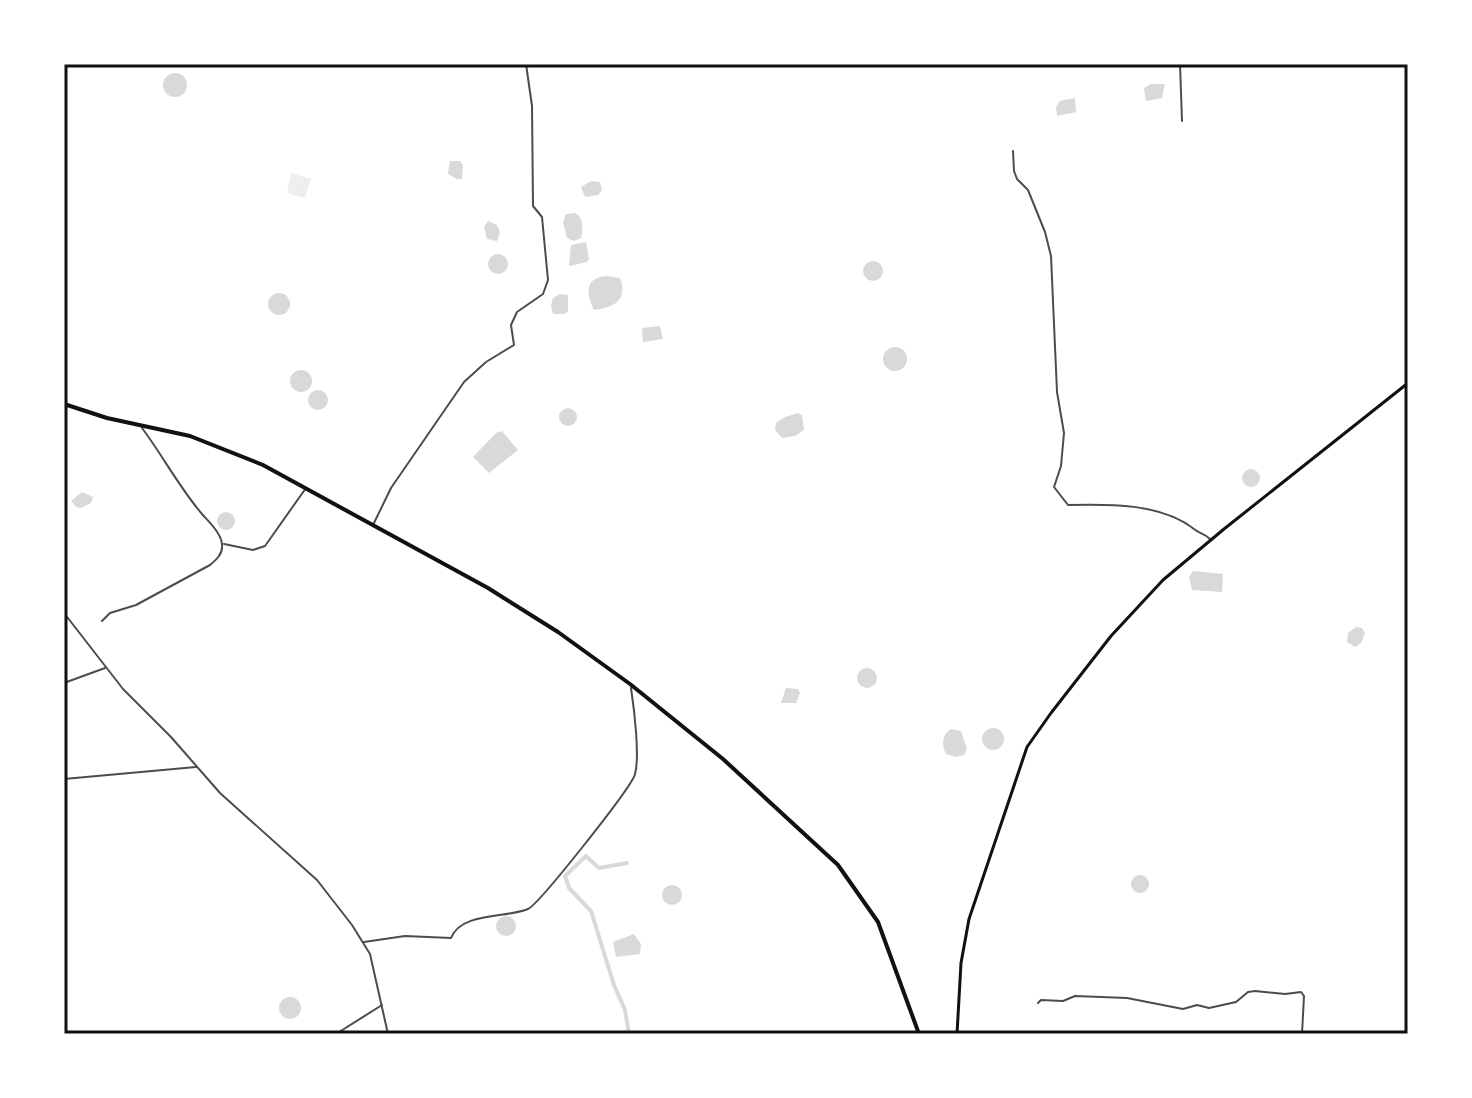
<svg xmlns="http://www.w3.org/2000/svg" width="1472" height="1098" font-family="'Asap Condensed',sans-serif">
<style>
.green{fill:#eee}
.water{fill:#d9d9d9}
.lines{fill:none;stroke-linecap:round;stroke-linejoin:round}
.canal{stroke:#d9d9d9;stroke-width:4}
.minor{stroke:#4c4c4c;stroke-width:2}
.secondary{stroke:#111;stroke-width:3}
.trunk{stroke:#111;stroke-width:4}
.neatline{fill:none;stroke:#111;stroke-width:3}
</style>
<rect width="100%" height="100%" fill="#fff"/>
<polygon class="green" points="291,173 311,179 305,198 287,193"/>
<g class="water">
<circle cx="175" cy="85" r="12"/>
<polygon points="1151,84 1165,84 1162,98 1146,101 1144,88"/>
<polygon points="1075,98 1076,112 1057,116 1056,107 1060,101"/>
<polygon points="450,161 460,161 463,165 462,179 457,179 448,174"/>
<polygon points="591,181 600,182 602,190 598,195 585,197 581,187"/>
<path d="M575,213c9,4 8,17 6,25l-7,3 -7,-3 -4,-16 3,-8z"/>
<polygon points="488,221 497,225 500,232 497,241 487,239 484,227"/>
<polygon points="586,242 589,259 587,262 569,266 571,245"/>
<circle cx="498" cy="264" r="10"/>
<circle cx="873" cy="271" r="10"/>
<path d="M607,276l13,2c8,23 -6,29 -26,32 -8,-17 -10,-32 13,-34z"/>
<circle cx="279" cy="304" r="11"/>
<polygon points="560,294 568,295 568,311 565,314 553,314 551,305 553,298"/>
<polygon points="660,326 663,339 643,342 642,328"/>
<circle cx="895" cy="359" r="12"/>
<circle cx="301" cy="381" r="11"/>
<circle cx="318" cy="400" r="10"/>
<circle cx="568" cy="417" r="9"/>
<polygon points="798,413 802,415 804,430 795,436 782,438 775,430 776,423 785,417"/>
<polygon points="502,431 518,450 489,473 473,457 496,433"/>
<circle cx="1251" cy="478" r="9"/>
<polygon points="82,492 93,497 91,503 81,508 76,507 71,501"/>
<circle cx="226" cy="521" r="9"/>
<polygon points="1193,571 1223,574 1222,592 1192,590 1189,577"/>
<polygon points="1356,627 1362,628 1365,633 1361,643 1355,647 1347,642 1348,633"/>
<circle cx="867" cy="678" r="10"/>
<polygon points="786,688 798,689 800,693 796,703 781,703"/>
<circle cx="993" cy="739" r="11"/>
<path d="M951,729l10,2 6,18 -3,6 -9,2 -9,-3c-5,-9 -4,-20 5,-25z"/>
<circle cx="1140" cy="884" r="9"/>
<circle cx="672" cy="895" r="10"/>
<circle cx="506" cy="926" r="10"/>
<polygon points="634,934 641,944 640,954 616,957 613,942"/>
<circle cx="290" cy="1008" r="11"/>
</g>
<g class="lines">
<polyline class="canal" points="627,863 599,868 586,856 565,876 569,888 591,911 614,985 625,1010 629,1034"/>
<g class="minor">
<polyline points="1180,64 1182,121"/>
<path d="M1013,151l1,20 3,8 11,11 17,42 6,24 6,136 7,41 -3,33 -7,21 14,18c41,-1 93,-2 126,24 6,5 10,4 16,10"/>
<polyline points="374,523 391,488 464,382 486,362 514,345 511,325 517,312 543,294 548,280 542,217 533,206 532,106 526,64"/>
<polyline points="224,544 253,550 265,546 306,488"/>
<polyline points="64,613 123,689 171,737 220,793 317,880 352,925 370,954 388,1034"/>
<path d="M102,621l8,-8 26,-8 74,-40c6,-5 13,-11 12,-20 0,-11 -13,-23 -20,-31 -23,-27 -39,-58 -60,-86"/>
<polyline points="64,683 105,668"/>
<polyline points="64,779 196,767"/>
<path d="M364,942l41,-6 46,2c10,-26 56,-20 77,-29 11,-5 104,-122 107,-135 5,-18 -1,-66 -4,-86"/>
<polyline points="1038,1003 1041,1000 1063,1001 1075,996 1127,998 1183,1009 1197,1005 1209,1008 1236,1002 1248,992 1255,991 1285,994 1301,992 1304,996 1302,1034"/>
<polyline points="336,1034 382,1005"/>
</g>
<polyline class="secondary" points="957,1034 961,963 969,919 1027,747 1051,713 1111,636 1163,580 1224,529 1408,383"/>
<polyline class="trunk" points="64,404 107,418 190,436 263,465 488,588 558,632 630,684 723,759 838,865 878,922 919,1034"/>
</g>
<rect width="1472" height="1098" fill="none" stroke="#ffffff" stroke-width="132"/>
<rect x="66" y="66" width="1340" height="966" class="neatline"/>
</svg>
